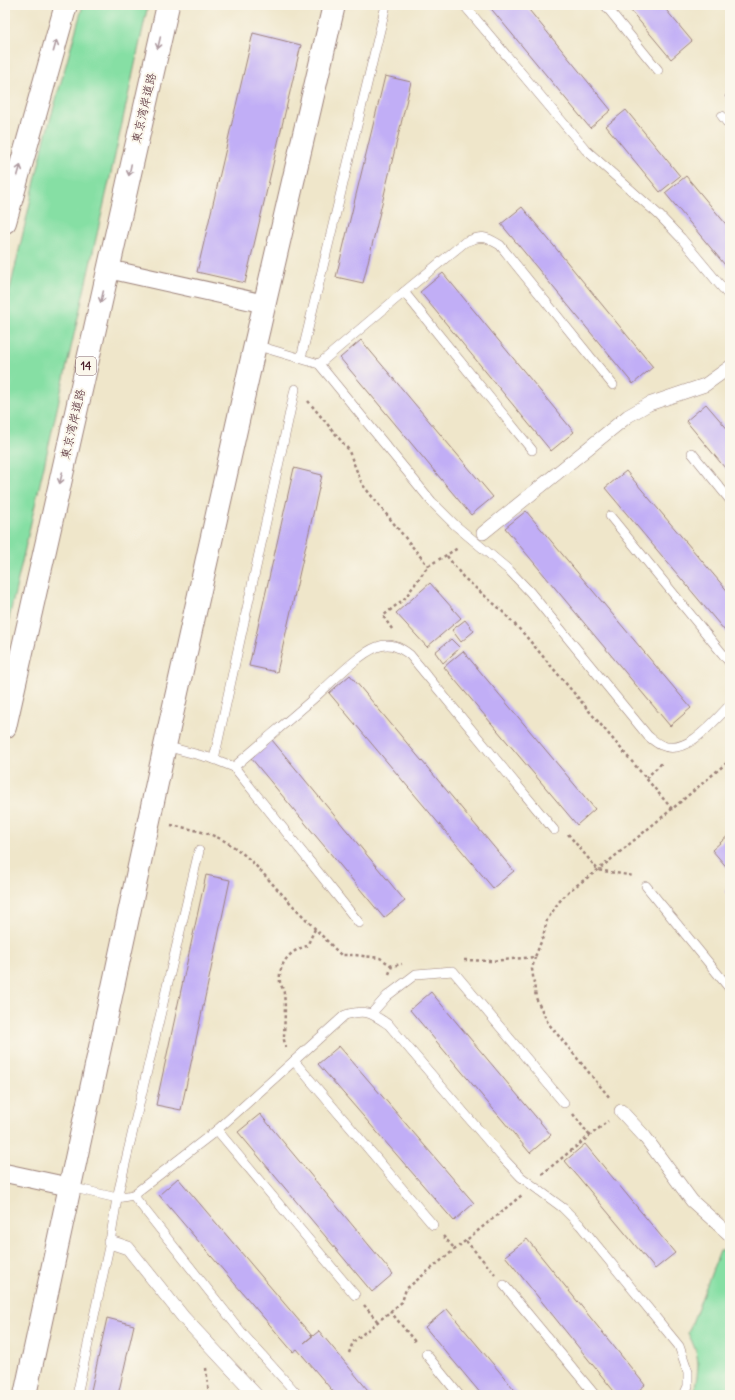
<svg xmlns="http://www.w3.org/2000/svg" width="735" height="1400" font-family="Delius,'Klee One',sans-serif">
<style>
.green{fill:#86dfa4;stroke:#687f68}
.building{fill:#c1aef6}
.lines{fill:none;stroke-linecap:round;stroke-linejoin:round}
.service-casing{stroke:#9c827a;stroke-width:10}
.pedestrian-casing{stroke:#9c827a;stroke-width:14}
.minor-casing{stroke:#9c827a;stroke-width:20}
.tertiary-casing{stroke:#9c827a;stroke-width:24}
.trunk-casing{stroke:#9c827a;stroke-width:24}
.path{stroke:#9c827a;stroke-width:2.5;stroke-dasharray:3 3;stroke-linecap:butt}
.service{stroke:#fff;stroke-width:9}
.pedestrian{stroke:#fff;stroke-width:13}
.minor{stroke:#fff;stroke-width:18}
.tertiary{stroke:#fff;stroke-width:22}
.trunk{stroke:#fff;stroke-width:22}
.oneway{stroke:#ae9aa0}
.labels{text-anchor:middle;stroke-width:4;stroke-linejoin:round;paint-order:stroke}
.shield{fill:#fbf7ec;stroke:#7f6065;stroke-width:1}
.shield-label{font-size:11px;font-weight:bold;fill:#4a1f2b}
.street-label{font-size:12px;fill:#4a1f2b;stroke:#fbf7ec}
</style>
<rect width="100%" height="100%" fill="#fbf7ec"/>
<filter id="ink" filterUnits="userSpaceOnUse"><feTurbulence type="fractalNoise" baseFrequency=".025" numOctaves="2"/><feDisplacementMap in="SourceGraphic" scale="8" xChannelSelector="R" yChannelSelector="G"/><feConvolveMatrix kernelMatrix="1 2 1 2 8 2 1 2 1" color-interpolation-filters="sRGB"/></filter>
<filter id="wash" filterUnits="userSpaceOnUse"><feTurbulence type="fractalNoise" baseFrequency=".012" numOctaves="4" result="noise"/><feDisplacementMap in="SourceGraphic" scale="16" xChannelSelector="R" yChannelSelector="G"/><feGaussianBlur stdDeviation="0.9" result="paint"/><feColorMatrix in="noise" values="0 0 0 0 0 0 0 0 0 0 0 0 0 0 0 0 0 1.4 0 .05"/><feComposite in="paint" operator="in"/></filter>
<g filter="url(#wash)">
<rect width="100%" height="100%" fill="#efe6ca"/>
<g class="green">
<polygon points="83,5 148,5 114,160 5,636 5,311 45,138"/>
<path d="M730,1250v145h-28l-3,-2 -4,-6c5,-25 4,-31 -7,-54l32,-82z"/>
</g>
<g id="blocks">
<g class="building">
<polygon points="488,5 525,5 611,110 590,128"/>
<polygon points="626,5 662,5 692,41 671,59"/>
<polygon points="253,33 301,45 245,283 197,272"/>
<polygon points="385,76 411,82 363,283 336,277"/>
<polygon points="730,92 730,102 725,96"/>
<polygon points="626,110 680,176 660,192 606,126"/>
<polygon points="686,176 730,229 730,271 665,193"/>
<polygon points="522,207 653,367 633,384 501,224"/>
<polygon points="443,273 574,432 551,451 420,292"/>
<polygon points="361,340 493,497 471,515 340,358"/>
<polygon points="706,404 730,432 730,474 686,421"/>
<polygon points="294,468 322,475 277,672 249,666"/>
<polygon points="626,471 730,594 730,637 605,488"/>
<polygon points="526,511 691,708 670,726 505,528"/>
<polygon points="430,583 461,618 427,647 396,613"/>
<polygon points="465,620 474,631 461,642 452,630"/>
<polygon points="451,639 460,648 443,663 435,652"/>
<polygon points="463,651 595,809 577,825 444,667"/>
<polygon points="350,675 514,871 493,888 329,693"/>
<polygon points="272,740 405,901 384,918 251,758"/>
<polygon points="730,834 730,871 712,850"/>
<polygon points="206,875 230,880 181,1110 156,1105"/>
<polygon points="730,887 730,897 725,891"/>
<polygon points="431,992 551,1135 530,1153 410,1010"/>
<polygon points="339,1046 474,1203 454,1221 318,1064"/>
<polygon points="260,1114 393,1274 372,1292 238,1132"/>
<polygon points="585,1144 675,1253 655,1269 565,1161"/>
<polygon points="178,1178 312,1336 304,1343 319,1331 372,1395 336,1395 297,1349 293,1352 159,1195"/>
<polygon points="527,1239 645,1385 633,1395 617,1395 505,1256"/>
<polygon points="447,1309 519,1395 482,1395 425,1327"/>
<polygon points="107,1318 134,1325 118,1395 90,1395"/>
</g>
</g>
</g>
<g filter="url(#ink)">
<use href="#blocks" fill-opacity="0" stroke="#9c827a" stroke-width="1"/>
<g class="lines">
<g class="service-casing">
<g id="service">
<polyline points="464,5 586,150 659,215 681,238 730,297"/>
<polyline points="605,5 658,70"/>
<polyline points="722,116 730,126"/>
<polyline points="404,292 532,450"/>
<path d="M255,345l64,19 113,138 23,23 55,46 20,21 118,144c4,3 8,7 13,9 25,12 53,-24 69,-40"/>
<polyline points="301,358 386,5"/>
<path d="M319,364l85,-72 61,-50c17,-7 20,-6 35,3l113,140"/>
<polyline points="692,453 730,500"/>
<polyline points="610,516 730,663"/>
<polyline points="165,746 214,759 234,767 359,923"/>
<polyline points="214,759 295,389"/>
<path d="M234,767c26,-23 53,-45 79,-68 16,-14 45,-45 64,-52 13,-5 23,0 33,8l144,175"/>
<polyline points="646,886 730,989"/>
<polyline points="372,1013 387,996 416,974 453,971 564,1103"/>
<polyline points="294,1061 433,1225"/>
<polyline points="217,1130 355,1295"/>
<path d="M70,1187l47,11 16,-3 84,-65 128,-115c22,-6 26,-2 44,10l112,131 20,21 42,31 17,17 99,121 9,26v14l-4,9"/>
<polyline points="133,1195 243,1334 298,1395"/>
<polyline points="504,1285 595,1395"/>
<polyline points="426,1354 459,1395"/>
<polyline points="77,1395 110,1242 117,1198 199,851"/>
</g>
</g>
<g class="pedestrian-casing">
<g id="pedestrian">
<polyline points="483,533 628,416 649,404 705,385 730,367"/>
<polyline points="621,1111 645,1137 692,1201 730,1235"/>
<polyline points="110,1242 128,1248 184,1318 256,1395"/>
</g>
</g>
<g class="minor-casing">
<g id="minor">
<polyline points="108,269 265,304"/>
<polyline points="5,1173 70,1187"/>
</g>
</g>
<g class="tertiary-casing">
<polyline id="tertiary" points="25,1395 165,746 255,345 334,5"/>
</g>
<g class="trunk-casing">
<g id="trunk">
<polyline points="5,222 66,5"/>
<polyline points="5,727 168,5"/>
</g>
</g>
<g class="path">
<polyline points="308,401 348,449 362,484 428,566"/>
<polyline points="447,556 463,577 499,608 524,634 672,809 730,760"/>
<polyline points="392,629 383,616 405,598 428,566 458,548"/>
<polyline points="646,778 663,762"/>
<path d="M171,825c20,4 43,8 60,20 19,12 33,30 48,46 21,22 41,43 62,64h14l25,3 12,8"/>
<polyline points="568,834 598,870 634,876"/>
<polyline points="535,957 532,969 536,998 548,1023 610,1098"/>
<polyline points="464,960 491,961 535,957 543,937 547,920 558,903 569,891 598,870 672,809"/>
<polyline points="389,974 392,966 402,964"/>
<path d="M286,1048l-2,-8c0,-14 2,-32 0,-46 0,-4 -3,-8 -4,-12 -2,-18 10,-32 27,-36l8,-17"/>
<polyline points="573,1114 590,1136"/>
<polyline points="542,1174 608,1121"/>
<polyline points="443,1236 455,1249"/>
<polyline points="466,1241 495,1274"/>
<polyline points="364,1305 378,1322"/>
<polyline points="390,1311 416,1343"/>
<polyline points="349,1353 353,1342 402,1302 406,1289 522,1195"/>
<polyline points="206,1368 209,1395"/>
</g>
<use href="#service" class="service"/>
<use href="#pedestrian" class="pedestrian"/>
<use href="#minor" class="minor"/>
<use href="#tertiary" class="tertiary"/>
<use href="#trunk" class="trunk"/>
</g>
<defs><path id="oneway-shaft" d="M-6 0H5M1.5-3L5.5 0L1.5 3" fill="none" stroke-width="1.6" stroke-linecap="round" stroke-linejoin="round"/></defs>
<g class="oneway">
<use href="#oneway-shaft" transform="translate(159 43) rotate(103)"/>
<use href="#oneway-shaft" transform="translate(55 46) rotate(-74)"/>
<use href="#oneway-shaft" transform="translate(130 170) rotate(102)"/>
<use href="#oneway-shaft" transform="translate(19 171) rotate(-74)"/>
<use href="#oneway-shaft" transform="translate(102 297) rotate(103)"/>
<use href="#oneway-shaft" transform="translate(61 478) rotate(103)"/>
</g>
</g>
<g class="labels">
<rect class="shield" x="76" y="357" width="20" height="18" rx="3"/>
<g class="shield-label">
<text x="86" y="370">14</text>
</g>
<g class="street-label">
<text transform="translate(144 108) rotate(-77)" y="4">東京湾岸道路</text>
<text transform="translate(73 424) rotate(-77)" y="4">東京湾岸道路</text>
</g>
</g>
<rect width="735" height="1400" fill="none" stroke="#fbf7ec" stroke-width="20"/>
</svg>
